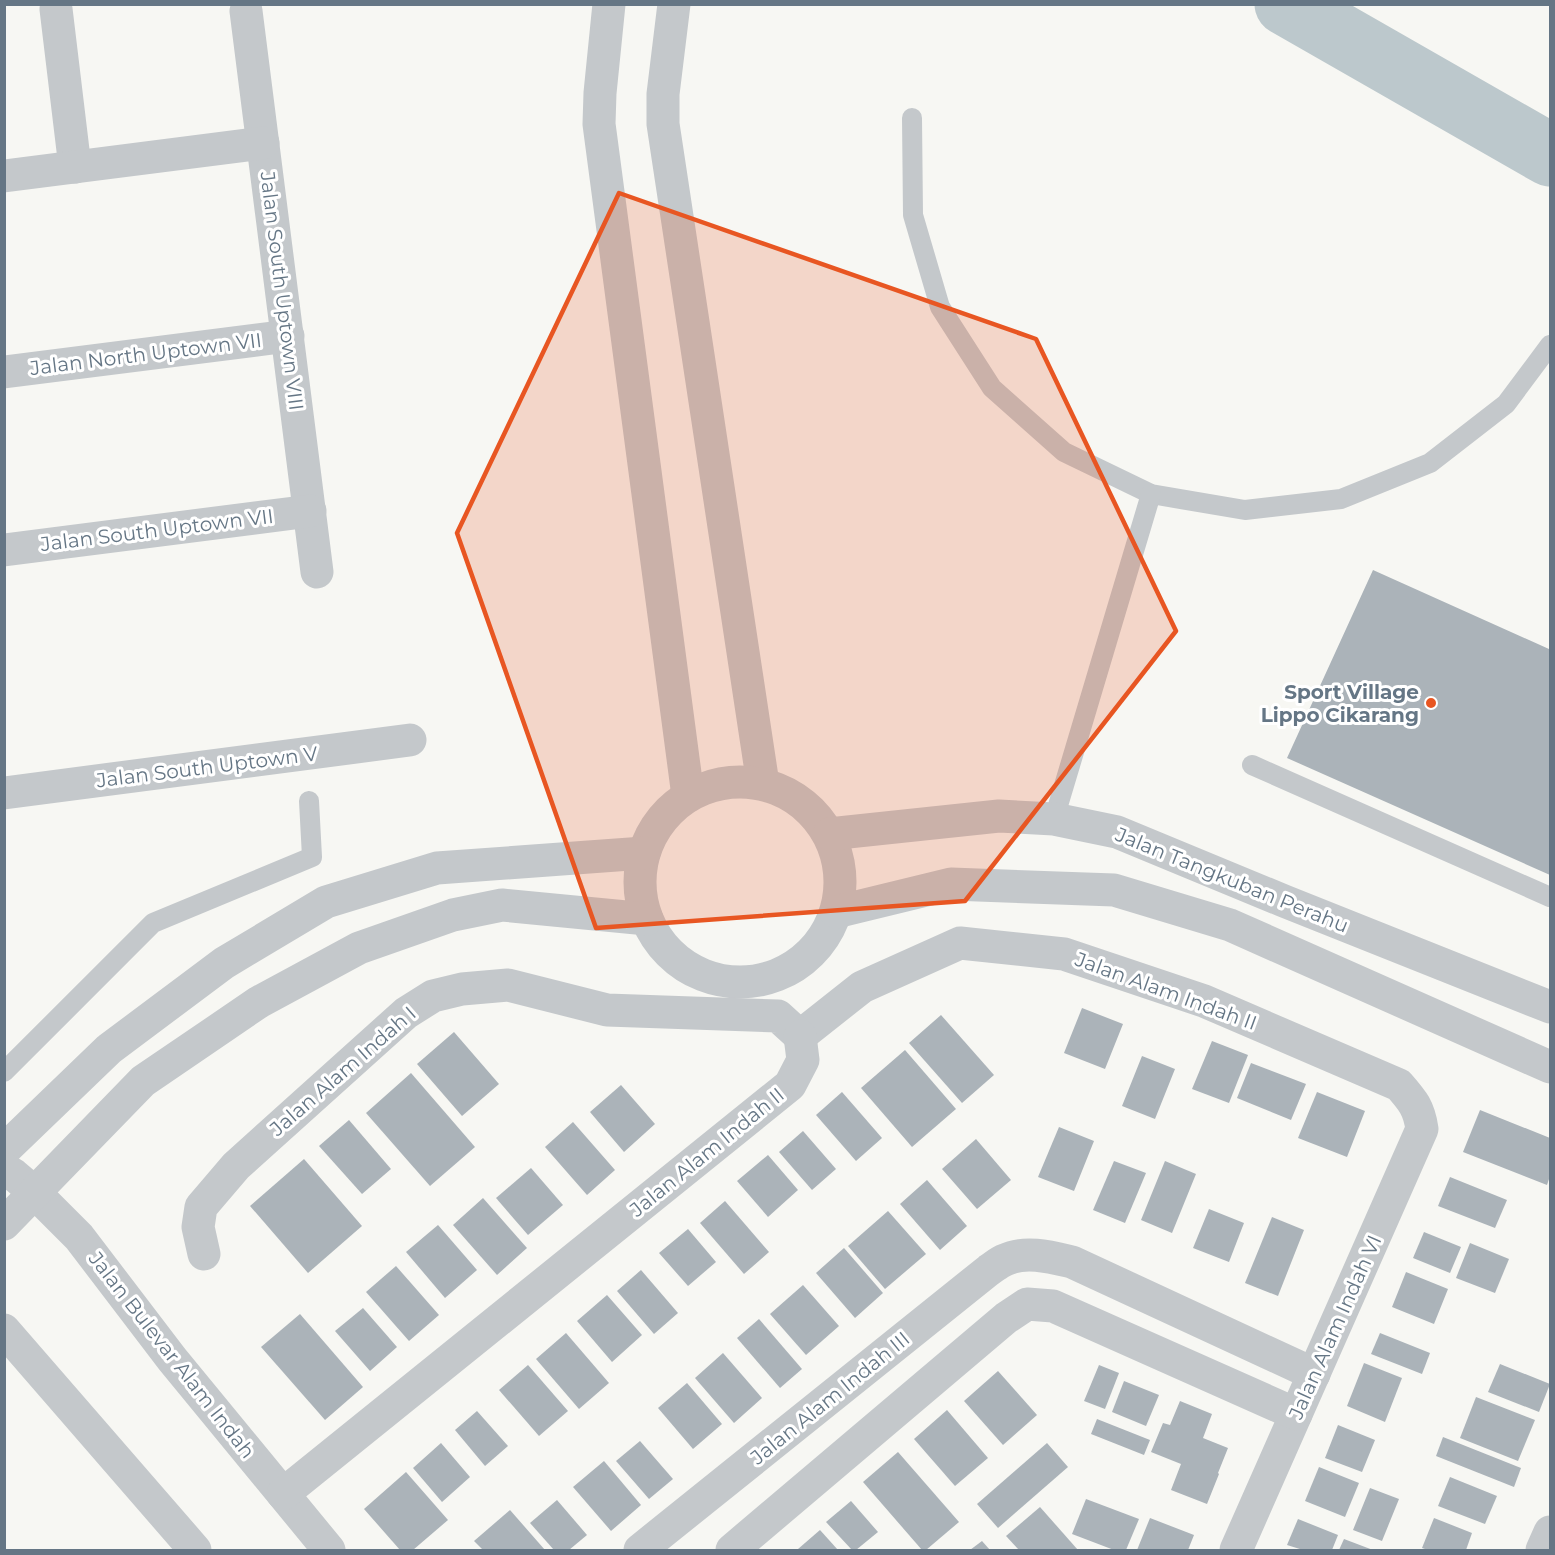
<svg xmlns="http://www.w3.org/2000/svg" width="1555" height="1555" font-family="Montserrat,sans-serif">
<style>
.lines{fill:none;stroke-linecap:round;stroke-linejoin:round}
.river{stroke:#bcc8cc;stroke-width:63}
.building{fill:#abb3b9}
.lane{stroke:#c4c8cb;stroke-width:20}
.street{stroke:#c4c8cb;stroke-width:33}
.marked{fill:#e85622;fill-opacity:0.2;stroke:#e85622;stroke-width:4.5;stroke-linejoin:round}
.poi-dot{fill:#e85622;stroke:#fff;stroke-width:2}
.labels{text-anchor:middle;stroke-width:6;stroke-linejoin:round;paint-order:stroke}
.street-label{font-size:20px;fill:#657685;stroke:#fff}
.poi-label{font-size:20px;font-weight:bold;fill:#657685;stroke:#fff;text-anchor:end}
</style>
<rect width="100%" height="100%" fill="#f7f7f3"/>
<g class="lines">
<polyline class="river" points="1286,4 1550,155"/>
</g>
<g class="building">
<polygon points="1373,570 1549,649 1550,644 1550,875 1287,758"/>
<polygon points="1082,1008 1123,1024 1105,1069 1064,1053"/>
<polygon points="941,1015 994,1075 962,1103 909,1043"/>
<polygon points="454,1032 499,1084 462,1116 417,1064"/>
<polygon points="1212,1041 1248,1055 1229,1103 1192,1089"/>
<polygon points="905,1050 956,1109 912,1147 861,1088"/>
<polygon points="1142,1056 1175,1069 1155,1119 1122,1106"/>
<polygon points="1251,1063 1306,1084 1291,1120 1237,1098"/>
<polygon points="411,1073 475,1147 430,1186 366,1113"/>
<polygon points="621,1085 655,1124 624,1152 590,1112"/>
<polygon points="842,1092 882,1138 856,1161 816,1115"/>
<polygon points="1317,1092 1365,1111 1347,1157 1298,1138"/>
<polygon points="1480,1110 1550,1138 1550,1176 1547,1185 1463,1152"/>
<polygon points="349,1120 391,1169 362,1194 319,1146"/>
<polygon points="573,1122 615,1170 587,1195 545,1147"/>
<polygon points="1059,1127 1094,1141 1074,1191 1038,1177"/>
<polygon points="803,1131 836,1169 812,1190 779,1152"/>
<polygon points="976,1139 1011,1180 977,1209 942,1169"/>
<polygon points="768,1155 798,1190 768,1217 737,1181"/>
<polygon points="304,1159 362,1226 308,1273 250,1206"/>
<polygon points="1114,1161 1146,1173 1125,1223 1093,1210"/>
<polygon points="1165,1161 1196,1174 1172,1233 1141,1220"/>
<polygon points="531,1168 563,1205 528,1235 496,1198"/>
<polygon points="1450,1177 1507,1200 1495,1228 1438,1206"/>
<polygon points="927,1180 967,1226 940,1250 900,1204"/>
<polygon points="483,1198 527,1248 497,1275 453,1225"/>
<polygon points="725,1201 769,1252 744,1274 700,1223"/>
<polygon points="1209,1209 1244,1223 1229,1262 1193,1248"/>
<polygon points="888,1211 926,1254 885,1289 848,1246"/>
<polygon points="1272,1217 1304,1230 1278,1296 1245,1283"/>
<polygon points="438,1225 477,1270 445,1298 406,1252"/>
<polygon points="688,1229 716,1262 688,1286 659,1253"/>
<polygon points="1424,1232 1461,1247 1450,1273 1413,1258"/>
<polygon points="1470,1243 1509,1259 1495,1293 1456,1278"/>
<polygon points="844,1248 883,1293 855,1318 816,1273"/>
<polygon points="396,1266 439,1315 409,1341 366,1292"/>
<polygon points="641,1270 678,1313 654,1334 617,1291"/>
<polygon points="1406,1272 1448,1289 1434,1324 1392,1307"/>
<polygon points="803,1285 839,1326 806,1355 770,1314"/>
<polygon points="607,1295 642,1335 612,1362 577,1321"/>
<polygon points="363,1308 397,1347 370,1371 335,1331"/>
<polygon points="300,1314 363,1387 325,1420 261,1347"/>
<polygon points="759,1319 802,1369 780,1388 737,1338"/>
<polygon points="566,1333 609,1383 579,1409 536,1359"/>
<polygon points="1380,1333 1430,1353 1422,1374 1371,1354"/>
<polygon points="723,1353 762,1398 734,1423 695,1378"/>
<polygon points="1364,1363 1402,1378 1385,1422 1347,1406"/>
<polygon points="1500,1364 1550,1384 1539,1412 1488,1392"/>
<polygon points="528,1365 568,1411 539,1436 499,1390"/>
<polygon points="1099,1365 1119,1373 1105,1409 1084,1401"/>
<polygon points="998,1371 1037,1415 1003,1445 964,1401"/>
<polygon points="1124,1381 1159,1395 1146,1426 1112,1412"/>
<polygon points="687,1383 722,1424 693,1449 658,1408"/>
<polygon points="1476,1397 1535,1420 1518,1461 1460,1438"/>
<polygon points="1180,1401 1212,1414 1203,1438 1228,1448 1218,1473 1219,1474 1207,1504 1171,1490 1181,1464 1151,1452 1163,1423 1170,1425"/>
<polygon points="947,1410 988,1458 955,1486 914,1439"/>
<polygon points="477,1411 508,1446 485,1466 455,1430"/>
<polygon points="1097,1419 1150,1440 1144,1455 1091,1434"/>
<polygon points="1338,1425 1375,1440 1362,1472 1325,1458"/>
<polygon points="1443,1437 1521,1468 1514,1487 1436,1456"/>
<polygon points="640,1441 673,1479 649,1499 616,1461"/>
<polygon points="441,1443 470,1477 442,1502 413,1468"/>
<polygon points="1047,1443 1068,1467 998,1528 977,1504"/>
<polygon points="898,1452 959,1522 926,1550 922,1550 863,1482"/>
<polygon points="604,1461 641,1505 611,1531 573,1487"/>
<polygon points="1319,1467 1359,1483 1345,1517 1305,1501"/>
<polygon points="406,1472 448,1520 413,1550 400,1550 364,1509"/>
<polygon points="1450,1477 1497,1496 1485,1524 1438,1506"/>
<polygon points="1370,1488 1399,1499 1382,1541 1353,1530"/>
<polygon points="1086,1499 1139,1519 1126,1550 1114,1550 1072,1534"/>
<polygon points="557,1500 587,1535 569,1550 554,1550 530,1523"/>
<polygon points="851,1501 878,1532 856,1550 852,1550 826,1522"/>
<polygon points="1040,1507 1078,1550 1019,1550 1006,1536"/>
<polygon points="510,1510 545,1550 483,1550 474,1541"/>
<polygon points="1150,1518 1194,1535 1188,1550 1137,1550"/>
<polygon points="1434,1518 1472,1533 1466,1550 1428,1550 1422,1548"/>
<polygon points="1298,1519 1338,1535 1332,1550 1303,1550 1287,1545"/>
<polygon points="820,1530 838,1550 800,1550 798,1549"/>
<polygon points="1344,1539 1373,1550 1339,1550"/>
<polygon points="982,1541 990,1550 970,1550"/>
</g>
<g class="lines">
<g class="lane">
<polyline points="912,118 913,215 940,307 992,388 1064,452 1151,494 1245,510 1341,499 1430,463 1506,404 1550,345"/>
<polyline points="1252,765 1550,897"/>
<polyline points="1054,819 1151,494"/>
<polyline points="4,1072 153,923 312,857 309,801"/>
</g>
<g class="street">
<polyline points="609,4 600,93 599,124 688,796"/>
<polyline points="674,4 663,94 663,124 763,784"/>
<polyline points="56,9 75,167"/>
<polyline points="246,11 317,572"/>
<polyline points="4,176 263,143"/>
<polyline points="4,372 288,336"/>
<polyline points="4,550 310,511"/>
<circle cx="740" cy="882" r="100"/>
<polyline points="4,793 410,740"/>
<polyline points="829,834 999,816 1054,819 1117,832 1284,901 1550,1007"/>
<polyline points="836,912 951,884 1114,890 1230,925 1550,1067"/>
<path d="M800,1036l62,-49 98,-44 104,11 140,47 195,84c14,16 20,23 23,44l-186,421"/>
<polyline points="4,1150 109,1049 224,963 326,902 437,868 644,853"/>
<polyline points="4,1169 14,1175 34,1192 79,1237 172,1359 329,1550"/>
<polyline points="4,1224 143,1081 259,1002 359,948 453,915 502,905 647,919"/>
<polyline points="204,1254 198,1227 201,1207 236,1166 406,1013 433,996 462,989 508,985 607,1010 778,1016 800,1036"/>
<polyline points="4,1330 195,1550"/>
<polyline points="283,1494 790,1085 803,1060 800,1036"/>
<path d="M640,1550l349,-280c5,-3 10,-8 16,-10 20,-10 46,-3 67,2l242,112"/>
<polyline points="732,1550 1006,1318 1027,1304 1053,1306 1296,1414"/>
<polyline points="1542,1550 1550,1532"/>
</g>
</g>
<path class="marked" d="M619,193l417,146 140,292 -211,270 -369,27 -139,-395z"/>
<circle class="poi-dot" cx="1431" cy="703" r="6"/>
<g class="labels">
<g class="street-label">
<text transform="translate(282 291) rotate(83)" y="7">Jalan South Uptown VIII</text>
<text transform="translate(146 354) rotate(-7)" y="7">Jalan North Uptown VII</text>
<text transform="translate(157 530) rotate(-7)" y="7">Jalan South Uptown VII</text>
<text transform="translate(207 767) rotate(-7)" y="7">Jalan South Uptown V</text>
<text transform="translate(1232 880) rotate(22)" y="7">Jalan Tangkuban Perahu</text>
<text transform="translate(1166 991) rotate(20)" y="7">Jalan Alam Indah II</text>
<text transform="translate(343 1071) rotate(-41)" y="7">Jalan Alam Indah I</text>
<text transform="translate(707 1152) rotate(-39)" y="7">Jalan Alam Indah II</text>
<text transform="translate(1335 1327) rotate(-66)" y="7">Jalan Alam Indah VI</text>
<text transform="translate(172 1355) rotate(52)" y="7">Jalan Bulevar Alam Indah</text>
<text transform="translate(830 1398) rotate(-39)" y="7">Jalan Alam Indah III</text>
</g>
<g class="poi-label">
<text x="1419" y="699">Sport Village<tspan x="1419" dy="23">Lippo Cikarang</tspan></text>
</g>
</g>
<rect width="1555" height="1555" fill="none" stroke="#657685" stroke-width="12"/>
</svg>
